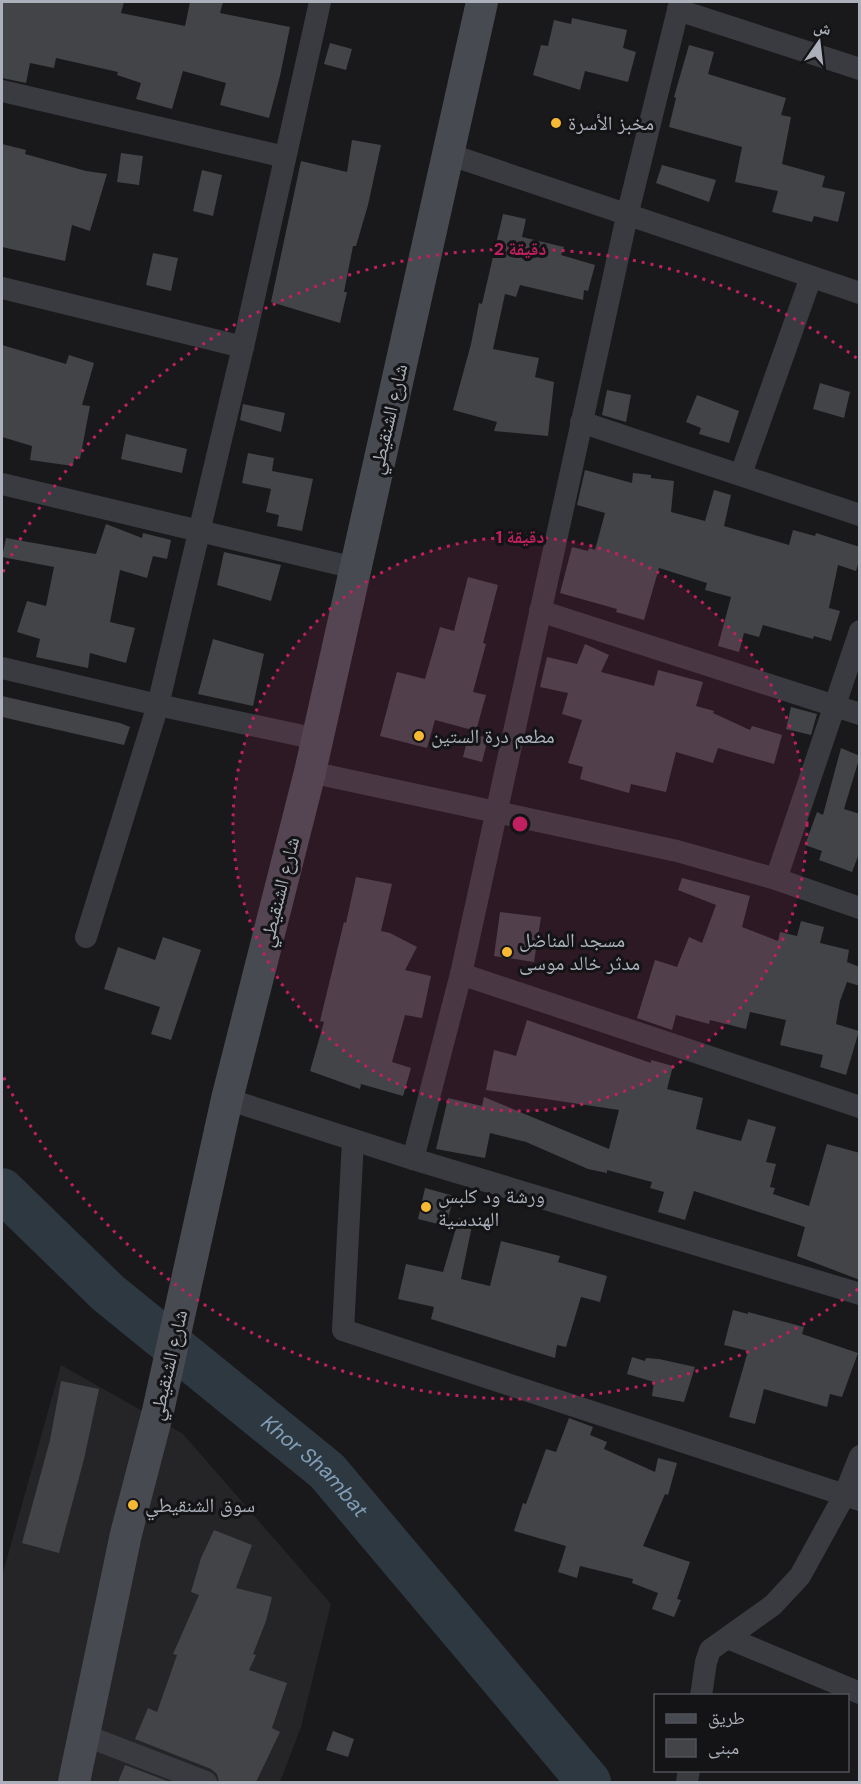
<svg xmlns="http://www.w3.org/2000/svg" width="861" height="1784" font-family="'DM Sans','Noto Naskh Arabic',sans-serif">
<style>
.built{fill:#252528}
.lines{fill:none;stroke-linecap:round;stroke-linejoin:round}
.river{stroke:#2e3840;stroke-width:44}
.building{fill:#434448}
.street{stroke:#3a3b40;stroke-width:22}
.secondary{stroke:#474a50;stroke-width:32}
.ring{fill:none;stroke:#c12060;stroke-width:3;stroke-dasharray:3 6}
.poi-dot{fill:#f7b834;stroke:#141416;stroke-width:2}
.labels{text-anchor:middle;stroke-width:6;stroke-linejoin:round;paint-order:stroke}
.poi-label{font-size:20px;fill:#abb0bb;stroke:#141416;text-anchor:start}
.street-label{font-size:20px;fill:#abb0bb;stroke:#141416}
.water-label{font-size:21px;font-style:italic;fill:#819db7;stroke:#141416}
.centre{fill:#c12060;stroke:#141416;stroke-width:3}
.ring-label{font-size:18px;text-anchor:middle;font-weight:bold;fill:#c12060;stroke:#141416;stroke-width:6;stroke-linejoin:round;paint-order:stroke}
</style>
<rect width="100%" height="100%" fill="#19191b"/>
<polygon class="built" points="61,1365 183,1434 331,1604 301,1727 280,1782 2,1782 2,1576"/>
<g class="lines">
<path class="river" id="s1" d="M2,1190l106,103 219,178 262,311"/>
</g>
<g class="building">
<polygon points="2,2 124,2 121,13 185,26 190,2 223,2 220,13 290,27 280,76 269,118 220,105 226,83 183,71 172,109 136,99 141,83 117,75 118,72 56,58 54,68 30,63 26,83 2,78"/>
<polygon points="572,18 627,30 623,48 636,52 628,82 585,71 580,90 533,75 541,45 548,46 554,20 571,24"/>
<polygon points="330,43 352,49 346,70 324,64"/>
<polygon points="689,45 714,52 708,74 786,98 781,115 791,117 782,164 825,176 822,187 845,192 838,222 814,216 812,222 772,212 778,191 735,182 742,147 669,127 676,98 674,97"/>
<polygon points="352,140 381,145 368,205 356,246 353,246 344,292 347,292 340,323 271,302 301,161 347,172"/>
<polygon points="2,144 26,150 25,154 86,171 107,174 90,231 72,225 65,261 2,247"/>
<polygon points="121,153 143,156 139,185 117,182"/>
<polygon points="662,165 716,180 709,202 656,183"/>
<polygon points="202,170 222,175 213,216 193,211"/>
<polygon points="503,214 526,219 522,237 564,247 561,255 595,265 588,291 584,290 583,300 520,285 516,297 505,294 493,349 539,358 535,377 554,382 548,436 494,431 497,422 453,410 471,344 479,303 482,304"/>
<polygon points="153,253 178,258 171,291 146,285"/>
<polygon points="2,345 66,364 69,355 94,363 82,405 90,406 80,459 74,458 73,466 30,460 32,446 2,437"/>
<polygon points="820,383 850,392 844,418 813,409"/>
<polygon points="607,390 631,395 626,422 602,415"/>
<polygon points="697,395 739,411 729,443 699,434 701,428 686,422"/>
<polygon points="243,404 285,413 281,432 240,420"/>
<polygon points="126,434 187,449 182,473 121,459"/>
<polygon points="248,453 274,458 272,471 313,479 302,531 277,526 279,515 266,512 271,489 242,483"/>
<polygon points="585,470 632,483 633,473 651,475 651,478 674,481 671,512 705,521 714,490 731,495 724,526 789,545 793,530 815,536 816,533 860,547 860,558 856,571 838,565 829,608 840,611 831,641 814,636 813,639 763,625 759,637 744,633 739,652 718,646 731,597 705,590 707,583 659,568 644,620 616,612 617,609 560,593 572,547 588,551 589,548 595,550 605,513 577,505"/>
<polygon points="106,524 142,538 143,533 171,540 167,559 153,556 147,578 120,570 110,622 135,628 126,663 90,653 88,668 36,657 40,639 17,632 27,601 46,606 54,567 2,557 6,538 96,554"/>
<polygon points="224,552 281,565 271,601 217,585"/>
<polygon points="468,577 498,585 483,643 486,644 473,692 486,695 476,731 435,720 427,748 380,736 397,672 425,679 440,627 454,631"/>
<polygon points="213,639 264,654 253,706 198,694"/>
<polygon points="585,644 609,655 601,672 654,686 658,670 703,682 696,706 714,711 713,713 750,730 752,726 782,735 774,764 718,748 713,763 676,752 666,792 631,784 629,793 580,779 583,767 568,763 582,720 562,714 568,693 540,687 547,657 577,664"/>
<polygon points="2,696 120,723 130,727 124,745 2,717"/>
<polygon points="791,707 817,714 811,735 786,729"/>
<polygon points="469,733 488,738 482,762 463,757"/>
<polygon points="841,748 860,756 844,809 860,814 860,851 852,872 819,860 822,851 805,845 817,812 823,815"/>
<polygon points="356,877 392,884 381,931 390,933 417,947 405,970 431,976 422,1018 405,1015 392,1062 411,1068 403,1096 361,1084 360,1089 310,1071 324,1022 320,1021 344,922 346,923"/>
<polygon points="682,878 750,896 742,927 778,941 780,932 797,936 801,921 824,927 820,943 849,950 847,962 860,967 860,986 847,982 840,1001 836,1024 859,1031 846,1075 820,1067 823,1055 780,1045 786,1020 750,1012 746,1029 710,1020 709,1024 676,1015 672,1030 637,1018 655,960 677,967 689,937 702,943 716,905 678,890"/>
<polygon points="500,912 541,917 534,962 494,956"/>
<polygon points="163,937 201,950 171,1040 151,1034 160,1007 104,989 118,947 155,960"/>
<polygon points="527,1020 651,1063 651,1060 673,1066 667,1089 703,1098 696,1129 741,1141 748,1119 776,1127 766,1162 776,1164 770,1187 775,1188 773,1194 809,1206 827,1144 860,1153 860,1280 797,1256 805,1227 694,1191 685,1220 658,1212 664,1192 650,1188 652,1182 607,1170 607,1173 588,1169 526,1142 490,1133 485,1158 436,1149 448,1098 482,1106 484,1097 609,1149 619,1110 486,1090 494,1050 516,1056"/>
<polygon points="425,1188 454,1196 446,1226 418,1219"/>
<polygon points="459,1218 473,1221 461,1279 490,1286 501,1241 560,1256 558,1262 607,1276 600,1302 581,1297 566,1347 557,1345 555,1358 431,1319 434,1307 398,1299 406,1264 443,1272"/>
<polygon points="733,1310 748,1314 748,1312 804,1327 802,1334 858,1353 842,1397 830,1394 827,1407 764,1389 755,1424 729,1417 748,1351 724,1345"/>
<polygon points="632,1357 645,1361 646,1358 659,1359 695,1367 684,1402 652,1396 654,1382 627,1374"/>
<polygon points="61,1381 99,1389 84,1459 59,1553 22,1543 50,1440"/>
<polygon points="569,1418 593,1427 590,1435 607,1442 604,1449 655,1472 658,1458 677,1463 668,1495 665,1494 643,1546 690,1562 677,1599 681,1600 674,1617 652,1609 658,1593 632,1583 633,1579 580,1566 577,1578 558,1572 566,1546 514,1531 523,1503 526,1504 546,1449 556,1452"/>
<polygon points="214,1530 252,1545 236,1588 272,1597 266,1621 253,1654 256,1655 249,1670 287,1683 272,1728 280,1732 256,1782 219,1782 217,1774 211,1769 135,1739 148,1708 157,1712 177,1655 173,1654 199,1595 191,1592 201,1558"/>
<polygon points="333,1731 354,1739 348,1757 326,1750"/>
<polygon points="125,1765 170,1782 118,1782"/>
</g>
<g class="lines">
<g class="street">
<polyline points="678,10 860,69"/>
<polyline points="2,91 285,157"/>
<polyline points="448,154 860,293"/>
<polyline points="2,288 243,347"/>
<polyline points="581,422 860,515"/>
<polyline points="741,474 811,277"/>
<polyline points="2,484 355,568"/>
<polyline points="540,611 860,714"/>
<polyline points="2,668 158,705 317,739"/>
<polyline points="310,772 677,851 776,879 860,908"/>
<polyline points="776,879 860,631"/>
<polyline points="86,937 158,705 243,347 320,2"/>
<polyline points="461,974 627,216 680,2"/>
<polyline points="227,1099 413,1159 860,1294"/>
<polyline points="353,1140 343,1330 860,1500"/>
<polyline points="413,1159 461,974 860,1107"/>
<polyline points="728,1638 860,1693"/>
<polyline points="701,1696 706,1662 710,1650 773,1605 800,1576 844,1496 860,1456"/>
<polyline points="84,1735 206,1782"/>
<polyline points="687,1782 689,1770"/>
</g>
<polyline class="secondary" points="74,1782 126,1534 158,1411 227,1099 310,772 482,2"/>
</g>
<circle cx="520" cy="824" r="287" fill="#c12060" fill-opacity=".12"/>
<g class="ring">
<circle cx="520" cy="824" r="287"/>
<path d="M858 1289A575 575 0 0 1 3 1076M3 572A575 575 0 0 1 858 359"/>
</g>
<g class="poi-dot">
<circle cx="556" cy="123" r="6"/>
<circle cx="419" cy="736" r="6"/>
<circle cx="507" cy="952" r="6"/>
<circle cx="426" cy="1207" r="6"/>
<circle cx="133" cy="1505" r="6"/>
</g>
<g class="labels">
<g class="poi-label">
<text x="568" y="130">مخبز الأسرة</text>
<text x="431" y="743">مطعم درة الستين</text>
<text x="519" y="947">مسجد المناضل<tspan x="519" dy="23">مدثر خالد موسى</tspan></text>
<text x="438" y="1203">ورشة ود كلبس<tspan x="438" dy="23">الهندسية</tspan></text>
<text x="145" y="1512">سوق الشنقيطي</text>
</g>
<g class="street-label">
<text transform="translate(388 419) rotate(-77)" y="7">شارع الشنقيطي</text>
<text transform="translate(279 892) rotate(-76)" y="7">شارع الشنقيطي</text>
<text transform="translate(168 1365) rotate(-77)" y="7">شارع الشنقيطي</text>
</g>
<g class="water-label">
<text dy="7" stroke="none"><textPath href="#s1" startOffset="418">Khor Shambat</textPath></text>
</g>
</g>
<circle cx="520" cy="824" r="9" class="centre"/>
<g class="ring-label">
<text x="520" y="255">2 دقيقة</text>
<text x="520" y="543">1 دقيقة</text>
</g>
<rect width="861" height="1784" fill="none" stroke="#abb0bb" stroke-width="6"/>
<rect x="654" y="1694" width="195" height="78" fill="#141416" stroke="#505258" stroke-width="1.5"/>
<rect x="666" y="1714" width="30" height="9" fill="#474a50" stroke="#505258" stroke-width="1.5"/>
<text x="708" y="1724" font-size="18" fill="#abb0bb">طريق</text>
<rect x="666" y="1739" width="30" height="18" fill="#434448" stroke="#505258" stroke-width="1.5"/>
<text x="708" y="1754" font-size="18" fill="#abb0bb">مبنى</text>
<g transform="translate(819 42) rotate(14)" stroke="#141416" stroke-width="4.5" paint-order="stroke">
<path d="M0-4.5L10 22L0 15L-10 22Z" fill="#abb0bb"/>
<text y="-9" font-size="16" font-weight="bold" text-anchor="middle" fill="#abb0bb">ش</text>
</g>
</svg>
